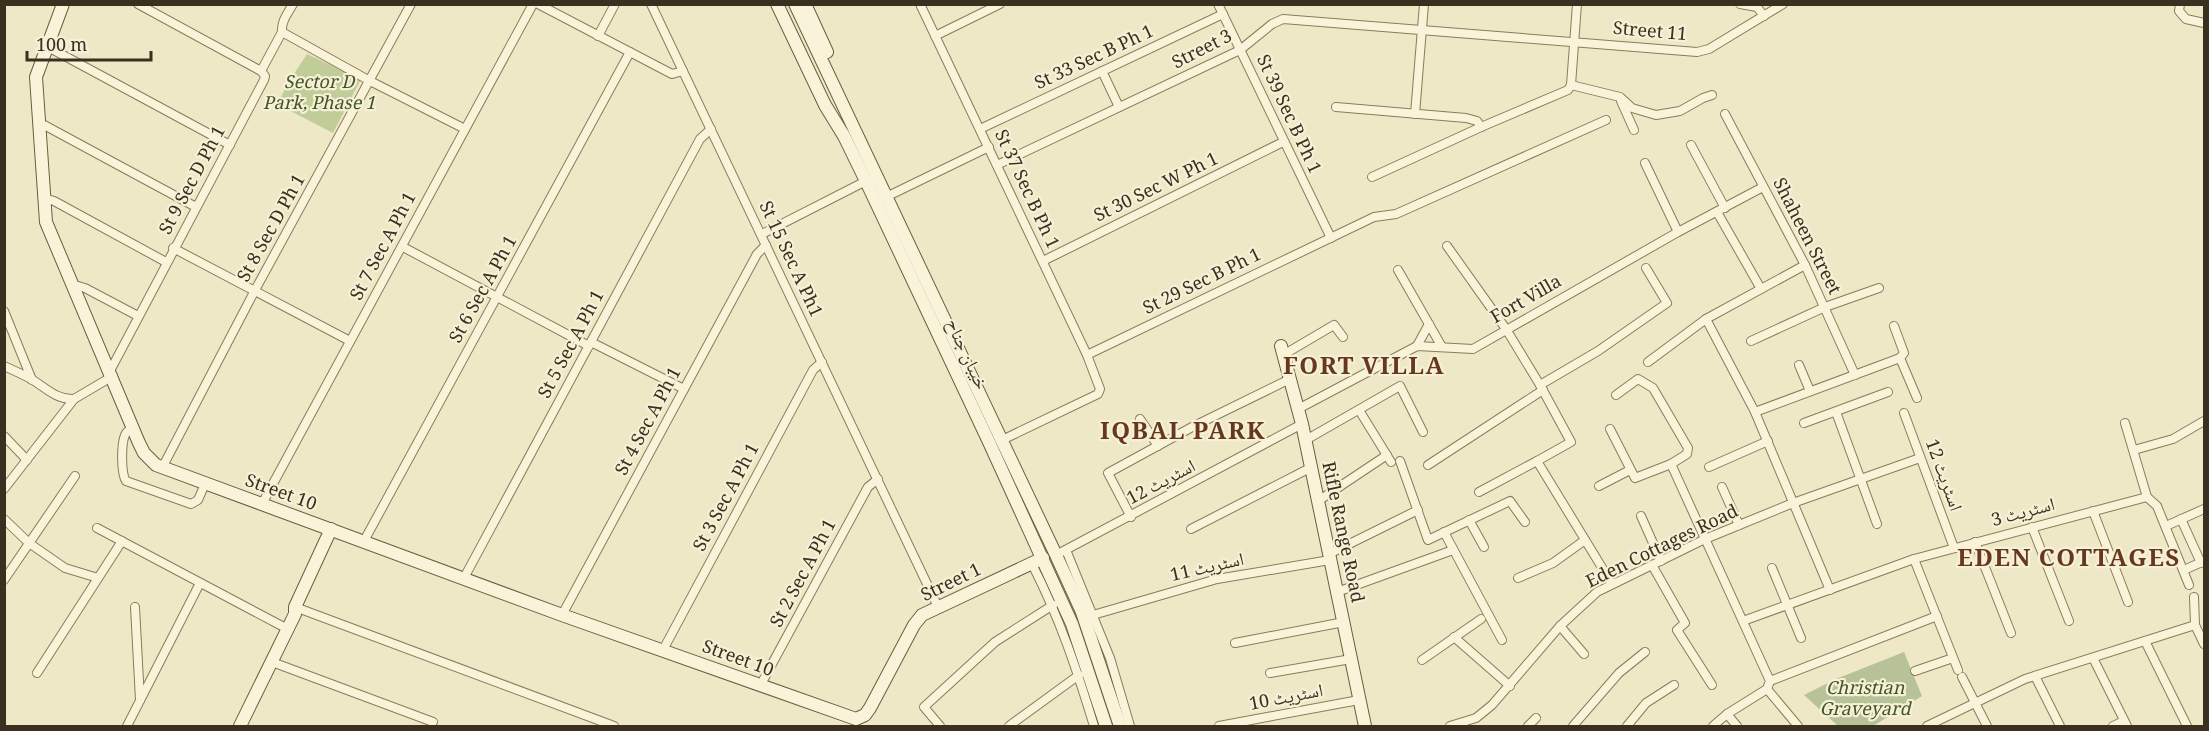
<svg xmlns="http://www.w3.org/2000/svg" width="2209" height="731" font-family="Georgia,'Noto Naskh Arabic',serif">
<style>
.green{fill:#c0cd99}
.cemetery{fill:#b7c298}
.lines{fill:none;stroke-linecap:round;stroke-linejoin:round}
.street-casing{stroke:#8a7b5b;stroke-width:10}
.secondary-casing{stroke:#6c5c3e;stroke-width:14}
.street{stroke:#f9f4d9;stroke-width:8}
.secondary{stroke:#f9f4d9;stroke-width:12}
.labels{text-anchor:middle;stroke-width:4.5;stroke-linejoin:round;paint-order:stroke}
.street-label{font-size:18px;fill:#3a301f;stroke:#f6f1d6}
.park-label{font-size:18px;font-style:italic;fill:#445726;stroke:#f6f1d6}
.district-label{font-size:24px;font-weight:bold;letter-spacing:1.5px;fill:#67381e;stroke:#f6f1d6}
</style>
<rect width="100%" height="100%" fill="#eee8c6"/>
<polygon class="green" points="307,54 361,79 333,133 277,104 290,80"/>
<polygon class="cemetery" points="1904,652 1922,696 1873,726 1838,726 1804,695 1836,679"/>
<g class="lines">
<g class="street-casing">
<g id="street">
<polyline points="138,4 261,71"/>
<polyline points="538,4 672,74 683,71"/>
<polyline points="651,4 938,607"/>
<polyline points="920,4 1087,355 1100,389 1098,394 1002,440"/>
<polyline points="1218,4 1331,238"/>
<polyline points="1740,4 1757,7 1764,16"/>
<polyline points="2180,4 2179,11 2186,19 2204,23"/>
<polyline points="282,32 370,81 465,129"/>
<polyline points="598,36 615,4"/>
<polyline points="935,36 1000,4"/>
<polyline points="48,47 230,145"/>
<polyline points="1102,71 1119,107"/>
<polyline points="1571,85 1620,97 1632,108 1656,115 1680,111 1703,98 1712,95"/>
<polyline points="1571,85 1577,4"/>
<polyline points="1621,101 1634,130"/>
<polyline points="1336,107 1466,118 1477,121 1481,127"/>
<polyline points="1415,114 1424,4"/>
<polyline points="1725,114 1805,265 1855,375"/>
<polyline points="38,127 44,125 196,207"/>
<polyline points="980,129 1223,14"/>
<polyline points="1691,145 1725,208"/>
<polyline points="1645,163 1678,232"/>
<polyline points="997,165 1240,50 1272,24 1283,19 1697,52 1709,49 1783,4"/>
<polyline points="1372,177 1481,127 1568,90 1571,85"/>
<polyline points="886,197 989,147"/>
<polyline points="44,198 54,201 166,262"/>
<polyline points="1717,212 1761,289"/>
<polyline points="762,234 866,181"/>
<polyline points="1447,246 1506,329 1540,385 1571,442 1537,461 1612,584"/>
<polyline points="403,247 589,346"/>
<polyline points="173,248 350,341"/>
<polyline points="1043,261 1283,142"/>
<polyline points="1398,270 1442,347"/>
<polyline points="73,287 78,286 85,288 138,316"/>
<polyline points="4,311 32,380"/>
<polyline points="1706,319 1755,412 1830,590"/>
<polyline points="1894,326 1904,353 1900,358"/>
<polyline points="1751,341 1825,307 1879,288"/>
<polyline points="591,342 684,389"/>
<polyline points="1417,346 1429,324"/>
<polyline points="1087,355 1374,217 1396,214 1606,120"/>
<polyline points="1283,355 1334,325 1343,337"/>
<polyline points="1648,362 1706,319 1805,265"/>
<polyline points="1799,365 1810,391"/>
<path d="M4,366c9,4 18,8 27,13 14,8 25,21 43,20l39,-23"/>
<path d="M110,371l154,-291 1,-4 -4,-5 21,-39c-1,-11 6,-19 11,-28"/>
<polyline points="1540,385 1598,351 1667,303 1646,268"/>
<polyline points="1616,395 1638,379 1653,388 1688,448 1687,454 1671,464 1770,681 1767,689 1727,714 1713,726"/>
<polyline points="1298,409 1417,346 1473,349 1678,232 1763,187"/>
<polyline points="1359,410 1391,462"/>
<polyline points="1755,412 1900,358 1917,398"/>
<polyline points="1836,412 1877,524"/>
<polyline points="1904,413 1954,548"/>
<polyline points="1140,419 1158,446"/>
<polyline points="1804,423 1888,392"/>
<polyline points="2125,423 2147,497 2157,506 2189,585"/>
<path d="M133,429c-5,2 -6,2 -8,6 -4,9 -4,39 1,46l65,23 7,-4 7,-16"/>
<polyline points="1610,429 1635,478 1671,464"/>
<polyline points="4,436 27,460"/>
<polyline points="1304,441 1400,386 1423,432"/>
<polyline points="2134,450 2173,439 2204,421"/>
<polyline points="1400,461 1428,540 1510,501 1525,522"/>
<polyline points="1428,465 1543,390"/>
<polyline points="1709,467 1768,441"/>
<polyline points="162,468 254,292 411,4"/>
<polyline points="1599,486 1630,470"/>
<polyline points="1722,487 1739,525"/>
<polyline points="4,489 74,399"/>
<polyline points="1479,492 1537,461"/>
<polyline points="1318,501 1387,455"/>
<polyline points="262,504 533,4"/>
<polyline points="2093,511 2128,602"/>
<polyline points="1641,516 1661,561"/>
<polyline points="1131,517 1108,473 1194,426 1290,379"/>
<polyline points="4,519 29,543 65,568 98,578"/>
<polyline points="2181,519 2201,563"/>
<polyline points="1469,520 1484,547"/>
<polyline points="2166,526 2204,509"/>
<polyline points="2032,527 2069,621"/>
<polyline points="97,528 282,626"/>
<polyline points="1191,529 1310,468"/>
<polyline points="1444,532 1502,640"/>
<polyline points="364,541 630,52"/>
<polyline points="1975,542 2011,633"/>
<polyline points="1066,550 1110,658 1130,726"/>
<polyline points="1329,554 1418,510"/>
<polyline points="1056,555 1302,424"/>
<polyline points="1914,559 1958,670"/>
<path d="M1032,564c28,55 44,103 62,162"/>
<polyline points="1652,565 1685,623 1677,630 1712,685"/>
<polyline points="1772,568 1801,638"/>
<polyline points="2184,570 2204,561"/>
<polyline points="464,578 700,139 711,129"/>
<polyline points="1518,578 1553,563 1585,540"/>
<polyline points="4,580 75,476"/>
<polyline points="1337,592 1453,550"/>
<polyline points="2194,597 2195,625 2204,644"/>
<polyline points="135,607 140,700"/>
<polyline points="295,607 614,726"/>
<polyline points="562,615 757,254 766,245"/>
<polyline points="1093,615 1217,579 1330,560"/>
<polyline points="1743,621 1914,559 2147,497"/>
<polyline points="1560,626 1584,654"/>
<polyline points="1454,637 1510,686"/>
<polyline points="2145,641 2187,726"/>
<polyline points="1235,643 1344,622"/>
<polyline points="663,650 813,370 822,362"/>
<polyline points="2093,658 2127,726"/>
<polyline points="1422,660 1481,619"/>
<polyline points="272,662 433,722"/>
<polyline points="1915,671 1953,658"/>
<polyline points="37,673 122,541"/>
<polyline points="1270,673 1351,659"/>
<polyline points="2035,676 2060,726"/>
<polyline points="1962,677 1987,726"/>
<polyline points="1770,681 1937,616"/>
<polyline points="760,686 868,487 878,479"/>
<polyline points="1767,689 1798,726"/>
<polyline points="1727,714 1737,726"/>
<polyline points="127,726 200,583"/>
<polyline points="940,726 924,707 995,642 1053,605"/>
<polyline points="1009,726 1079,675"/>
<polyline points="1219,726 1359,700"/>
<polyline points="1450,726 1476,718 1492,705 1560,626 1597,592 1705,539 1793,503 1920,458"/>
<polyline points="1528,726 1536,718"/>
<polyline points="1573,726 1619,673 1645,652"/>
<polyline points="1627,726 1646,703 1674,685"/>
<polyline points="1927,726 2025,679 2195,625"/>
<polyline points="2113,726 2124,721"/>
</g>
</g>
<g class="secondary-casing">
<g id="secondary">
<polyline points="63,4 36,77 46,222 139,443 144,453 156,465 562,615 856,719 865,715 870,708 914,625 922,615 1043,558"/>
<polyline points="777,4 825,105 844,136 866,181 989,442 1072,624 1106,726"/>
<polyline points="795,4 1056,555 1082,612 1120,726"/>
<polyline points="805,4 827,52"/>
<polyline points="1281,346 1302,424 1365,726"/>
<polyline points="240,726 295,614 295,607 331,529"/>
</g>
</g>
<use href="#street" class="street"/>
<use href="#secondary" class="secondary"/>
</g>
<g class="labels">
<g class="street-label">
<text transform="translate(1650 31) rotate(5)" y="6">Street 11</text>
<text transform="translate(1202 49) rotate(-27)" y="6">Street 3</text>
<text transform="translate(1094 57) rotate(-25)" y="6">St 33 Sec B Ph 1</text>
<text transform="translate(1289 114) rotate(65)" y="6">St 39 Sec B Ph 1</text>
<text transform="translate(192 180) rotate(-62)" y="6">St 9 Sec D Ph 1</text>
<text transform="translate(1156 187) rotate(-26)" y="6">St 30 Sec W Ph 1</text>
<text transform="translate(1027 189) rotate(65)" y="6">St 37 Sec B Ph 1</text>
<text transform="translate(271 228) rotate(-61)" y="6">St 8 Sec D Ph 1</text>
<text transform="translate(1807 236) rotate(63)" y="6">Shaheen Street</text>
<text transform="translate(383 246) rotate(-62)" y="6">St 7 Sec A Ph 1</text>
<text transform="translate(791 259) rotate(65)" y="6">St 15 Sec A Ph1</text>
<text transform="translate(1202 281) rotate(-26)" y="6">St 29 Sec B Ph 1</text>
<text transform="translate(483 289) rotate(-61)" y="6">St 6 Sec A Ph 1</text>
<text transform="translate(1526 299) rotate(-30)" y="6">Fort Villa</text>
<text transform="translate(571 344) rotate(-62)" y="6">St 5 Sec A Ph 1</text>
<text transform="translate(967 354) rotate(65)" y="6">خیبان جناح</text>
<text transform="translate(648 421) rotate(-62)" y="6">St 4 Sec A Ph 1</text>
<text transform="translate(1944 475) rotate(70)" y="6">اسٹریٹ 12</text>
<text transform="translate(1161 482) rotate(-28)" y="6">اسٹریٹ 12</text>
<text transform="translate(281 492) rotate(20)" y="6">Street 10</text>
<text transform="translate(726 497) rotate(-62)" y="6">St 3 Sec A Ph 1</text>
<text transform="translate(2023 512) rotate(-15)" y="6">اسٹریٹ 3</text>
<text transform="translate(1343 532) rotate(78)" y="6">Rifle Range Road</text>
<text transform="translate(1662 546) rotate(-26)" y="6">Eden Cottages Road</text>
<text transform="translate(1207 567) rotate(-13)" y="6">اسٹریٹ 11</text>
<text transform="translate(803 573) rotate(-62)" y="6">St 2 Sec A Ph 1</text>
<text transform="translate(951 582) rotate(-26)" y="6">Street 1</text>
<text transform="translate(738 658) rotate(20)" y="6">Street 10</text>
<text transform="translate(1286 697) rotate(-11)" y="6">اسٹریٹ 10</text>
</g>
<g class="park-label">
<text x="319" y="88">Sector D<tspan x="319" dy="21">Park, Phase 1</tspan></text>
<text x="1865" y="694">Christian<tspan x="1865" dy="21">Graveyard</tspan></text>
</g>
<g class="district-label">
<text x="1364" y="374">FORT VILLA</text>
<text x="1183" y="439">IQBAL PARK</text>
<text x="2069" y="566">EDEN COTTAGES</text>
</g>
</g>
<rect width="2209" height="731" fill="none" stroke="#3a301f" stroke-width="12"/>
<path d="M27 51v9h124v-9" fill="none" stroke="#3a301f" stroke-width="3"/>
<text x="36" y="51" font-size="18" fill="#3a301f" stroke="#f6f1d6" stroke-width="4.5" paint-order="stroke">100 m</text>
</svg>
